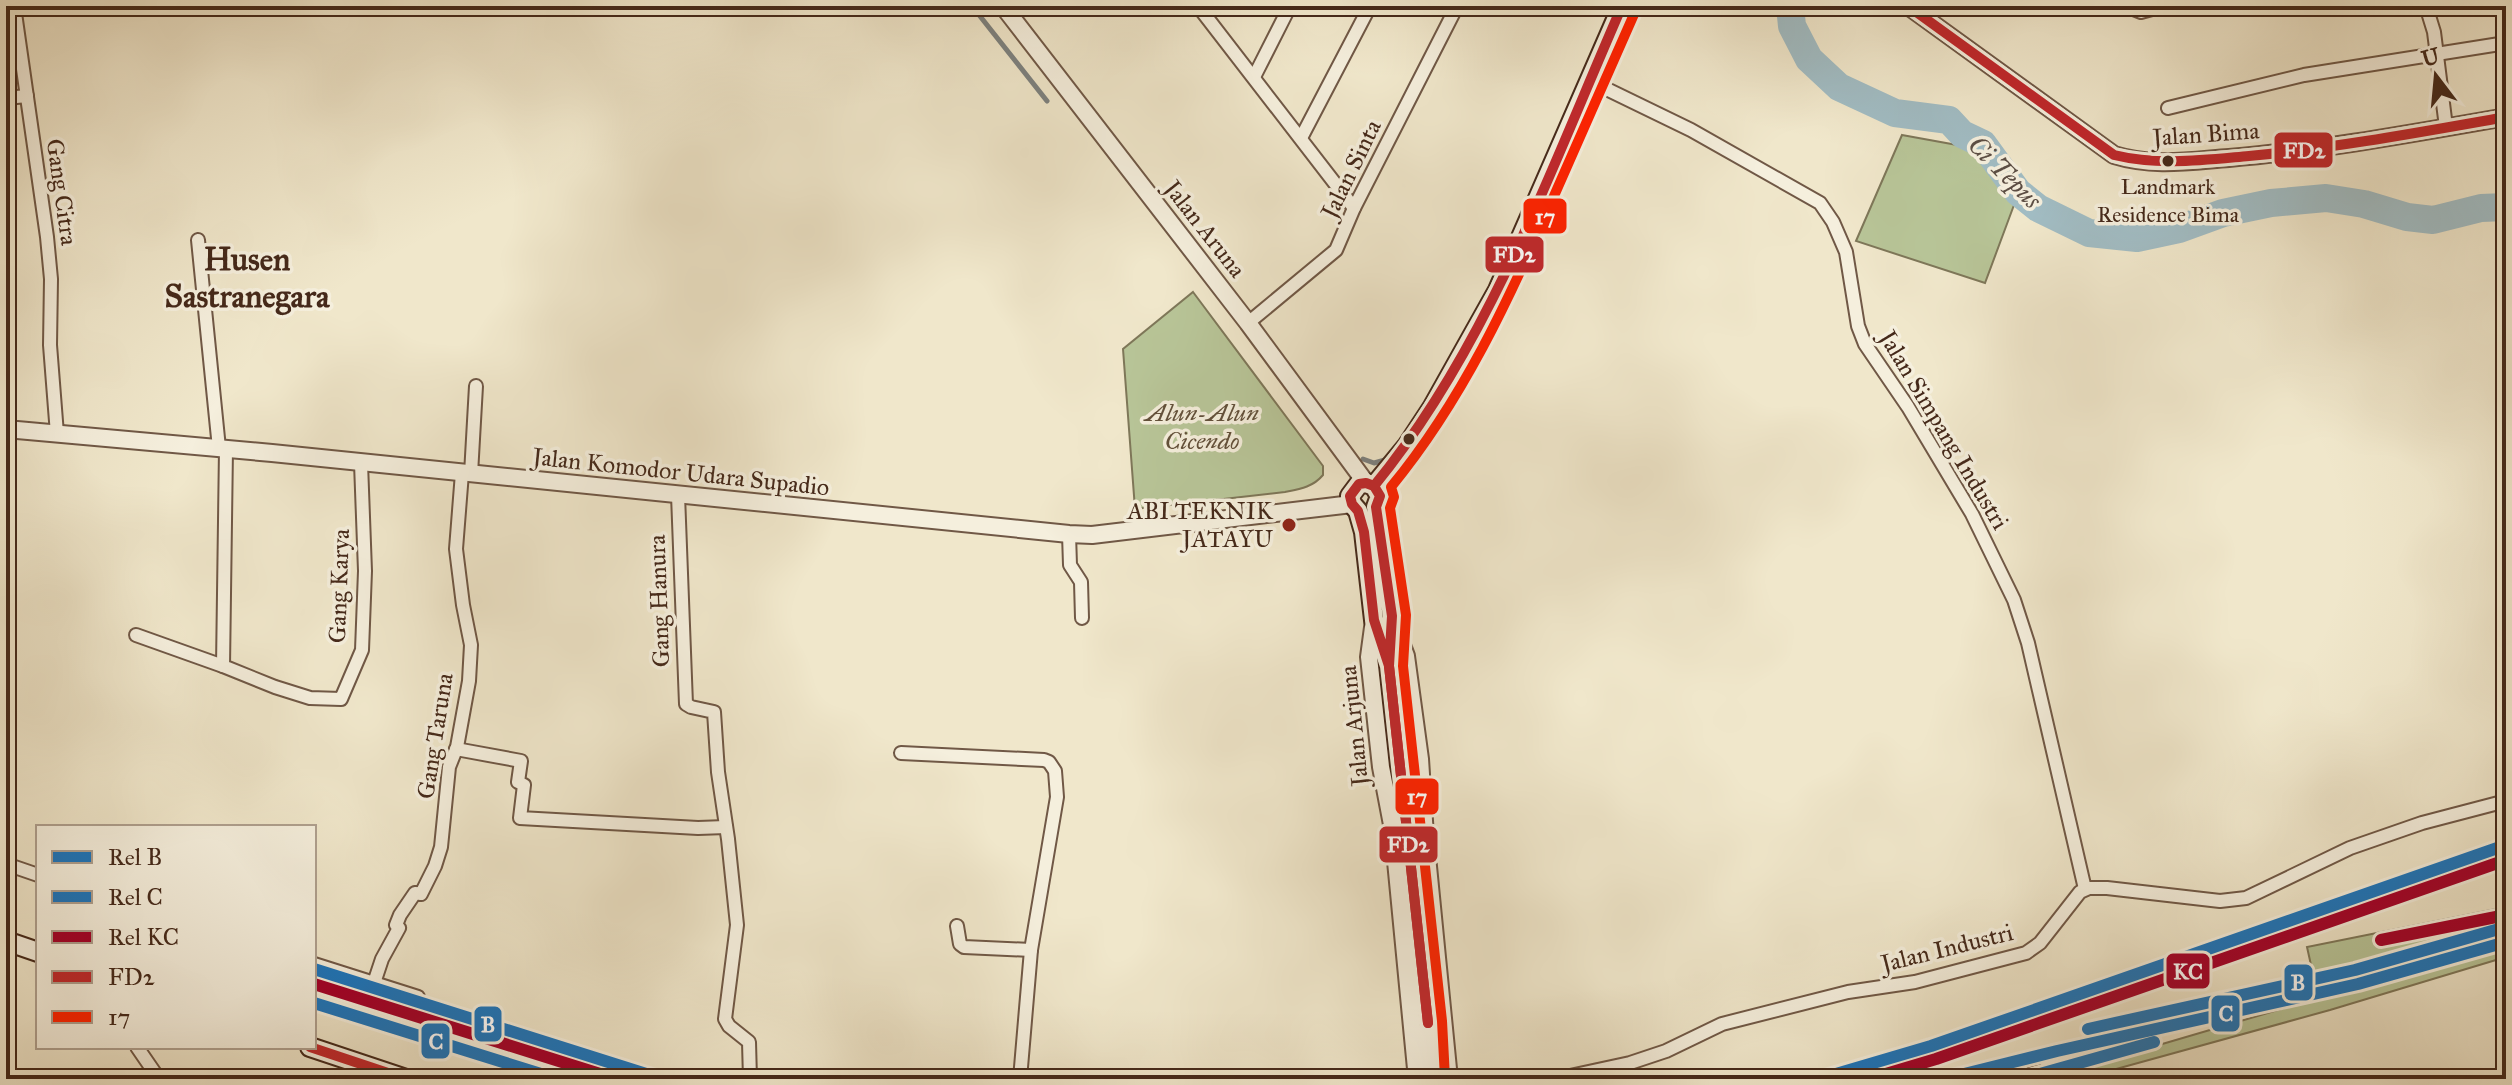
<svg xmlns="http://www.w3.org/2000/svg" width="2512" height="1085" font-family="'IM FELL Great Primer',serif">
<style>
.green{fill:#b8c598;stroke:#7e7759;stroke-width:2}
.lines{fill:none;stroke-linecap:round;stroke-linejoin:round}
.stream{stroke:#7c817f;stroke-width:5}
.river{stroke:#a1bcc3;stroke-width:28}
.minor-casing{stroke:#705846;stroke-width:16}
.tertiary-casing{stroke:#705846;stroke-width:20}
.secondary-casing{stroke:#45291a;stroke-width:22}
.minor{stroke:#f5efdd;stroke-width:12}
.tertiary{stroke:#f5efdd;stroke-width:16}
.secondary{stroke:#f5efdd;stroke-width:18}
.rail-casing{stroke:#45291a;stroke-width:8}
.rail{stroke:#f5efdd;stroke-width:5;stroke-dasharray:15;stroke-linecap:butt}
.bus-1-casing{stroke:#f5efdd;stroke-width:16}
.bus-2-casing{stroke:#f5efdd;stroke-width:16}
.bus-1{stroke:#c0282c;stroke-width:10}
.bus-2{stroke:#f20;stroke-width:10}
.rail-1-casing{stroke:#f5efdd;stroke-width:18}
.rail-2-casing{stroke:#f5efdd;stroke-width:18}
.rail-3-casing{stroke:#f5efdd;stroke-width:18}
.rail-1{stroke:#1c75bc;stroke-width:12}
.rail-2{stroke:#1c75bc;stroke-width:12}
.rail-3{stroke:#a30028;stroke-width:12}
.bus-dot{fill:#45291a;stroke:#f5efdd;stroke-width:3}
.poi-dot{fill:#8f2418;stroke:#f5efdd;stroke-width:3}
.labels{text-anchor:middle;stroke-width:7;stroke-linejoin:round;paint-order:stroke}
.bus-label{font-size:22px;fill:#45291a;stroke:#f5efdd}
.street-label{font-size:24px;fill:#45291a;stroke:#f5efdd}
.park-label{font-size:24px;font-style:italic;fill:#62503a;stroke:#f5efdd}
.poi-label{font-size:24px;fill:#45291a;stroke:#f5efdd;text-anchor:end}
.water-label{font-size:26px;font-style:italic;fill:#5c4e44;stroke:#f5efdd}
.district-label{font-size:32px;font-weight:bold;fill:#45291a;stroke:#f5efdd}
.line-badge{stroke:#f5efdd;stroke-width:3}
.badge-label{font-size:22px;text-anchor:middle;font-weight:bold;fill:#fff}
</style>
<rect width="100%" height="100%" fill="#f0e7cb"/>
<filter id="stains"><feTurbulence type="fractalNoise" baseFrequency=".0025" numOctaves="4"/><feColorMatrix values="0 0 0 0 .2 0 0 0 0 .09 0 0 0 0 .02 0 0 0 .5 -.17"/></filter>
<radialGradient id="worn" r=".72"><stop offset=".6" stop-color="#630" stop-opacity="0"/><stop offset="1" stop-color="#630" stop-opacity=".3"/></radialGradient>
<g class="green">
<polygon points="1902,135 1957,145 1977,153 2014,205 1985,283 1856,241"/>
<path d="M1193,292l130,174v9c-10,12 -23,14 -38,17l-150,17 -12,-160z"/>
<polygon points="2506,907 2506,920 2313,974 2307,947"/>
<polygon points="2506,943 2506,957 2330,1010 2080,1079 2070,1079 2067,1072"/>
</g>
<g class="lines">
<g class="stream">
<polyline points="972,6 1047,101"/>
<polyline points="1363,459 1374,463 1385,460"/>
</g>
<polyline class="river" points="1790,6 1792,26 1809,59 1839,87 1895,113 1949,120 1962,134 1983,144 2018,192 2038,208 2089,233 2137,238 2179,229 2223,213 2271,203 2326,198 2364,204 2407,217 2433,220 2481,208 2506,207"/>
<g class="minor-casing">
<g id="minor">
<polyline points="14,6 47,237 51,279 50,345 57,434"/>
<polyline points="1198,6 1354,208"/>
<polyline points="2126,6 2141,12 2163,6"/>
<polyline points="2426,6 2434,32 2446,127"/>
<polyline points="1254,77 1290,6"/>
<polyline points="1588,80 1691,130 1820,203 1833,222 1846,252 1858,326 1865,344 1908,407 1972,514 2014,600 2028,643 2085,889"/>
<polyline points="6,98 27,96"/>
<polyline points="2168,108 2304,75 2506,43"/>
<polyline points="1301,138 1370,6"/>
<polyline points="198,240 219,448"/>
<polyline points="1248,323 1336,250 1354,208 1457,6"/>
<polyline points="226,449 223,666 275,687 310,698 341,699 362,650 365,571 361,463"/>
<polyline points="471,474 476,386"/>
<polyline points="678,495 686,704 691,707 714,712 718,772 728,839 737,925 725,1019 729,1026 749,1042 750,1079"/>
<polyline points="1069,534 1070,565 1081,582 1082,618"/>
<polyline points="136,635 223,666"/>
<polyline points="456,749 521,761 518,782 524,785 520,818 698,828 726,827"/>
<polyline points="901,753 1044,760 1049,762 1055,771 1057,797 1031,950 1020,1079"/>
<polyline points="6,864 38,875"/>
<polyline points="957,926 960,944 964,947 1031,950"/>
<polyline points="314,964 418,997"/>
<polyline points="374,983 382,959 399,928 396,925 400,915 415,893 421,894 435,866 441,847 449,767 457,747 469,681 471,645 463,605 456,549 462,473"/>
<polyline points="137,1047 159,1079"/>
<polyline points="1556,1079 1630,1063 1666,1051 1722,1024 1848,992 1915,982 2026,953 2040,943 2080,892 2089,888 2107,888 2220,901 2246,898 2350,848 2422,823 2506,801"/>
</g>
</g>
<g class="tertiary-casing">
<g id="tertiary">
<polyline points="1003,6 1248,323 1366,483"/>
<path d="M1908,6l206,149c39,12 75,6 115,3 93,-8 185,-25 277,-41"/>
<polyline points="6,429 272,453 1069,534 1092,535 1352,504"/>
<polyline points="1392,618 1406,656 1420,759 1425,836 1449,1079"/>
<polyline points="1374,620 1369,657 1381,767 1393,830 1417,1079"/>
</g>
</g>
<g class="secondary-casing">
<g id="secondary">
<polyline points="1374,486 1407,446 1432,408 1498,290 1622,6"/>
<polyline points="1389,666 1374,620 1364,532 1358,511 1352,504 1350,496 1359,484 1366,483 1374,486 1380,496 1376,507 1392,616 1389,666 1428,1023 1431,1079"/>
<polyline points="6,941 38,952"/>
<polyline points="310,1047 406,1079"/>
</g>
</g>
<use href="#minor" class="minor"/>
<use href="#tertiary" class="tertiary"/>
<use href="#secondary" class="secondary"/>
<g class="rail-casing">
<path id="rail" d="M1983,1079c125,-32 248,-70 372,-109"/>
</g>
<use href="#rail" class="rail"/>
<g class="bus-1-casing">
<g id="bus-1">
<path d="M1908,6l206,149c45,11 90,5 135,1 86,-8 172,-24 257,-39"/>
<polygon points="1366,483 1374,486 1380,496 1376,507 1392,616 1389,666 1374,620 1364,532 1358,511 1352,504 1350,496 1359,484"/>
<path d="M1374,486c113,-137 177,-318 248,-480"/>
<polyline points="1389,666 1428,1023"/>
<polyline points="1389,666 1428,1023"/>
<polyline points="310,1047 406,1079"/>
</g>
</g>
<g class="bus-2-casing">
<path id="bus-2" d="M1445,1078l-3,-57 -39,-355 3,-51 -16,-107 4,-11 -3,-10c71,-86 119,-189 163,-291 27,-61 54,-123 81,-184"/>
</g>
<use href="#bus-1" class="bus-1"/>
<use href="#bus-2" class="bus-2"/>
<g class="rail-1-casing">
<g id="rail-1">
<polyline points="314,969 662,1079"/>
<polyline points="2088,1029 2355,970 2506,927"/>
<polyline points="1819,1079 1931,1046 2506,845"/>
<polyline points="2022,1079 2154,1042"/>
</g>
</g>
<g class="rail-2-casing">
<g id="rail-2">
<polyline points="314,1003 557,1079"/>
<polyline points="1944,1079 2057,1051 2358,984 2506,942"/>
</g>
</g>
<g class="rail-3-casing">
<g id="rail-3">
<polyline points="2381,940 2506,915"/>
<polyline points="314,984 616,1079"/>
<polyline points="1869,1079 1936,1059 2506,860"/>
</g>
</g>
<use href="#rail-1" class="rail-1"/>
<use href="#rail-2" class="rail-2"/>
<use href="#rail-3" class="rail-3"/>
</g>
<g class="bus-dot">
<circle cx="2168" cy="161" r="7"/>
<circle cx="1409" cy="439" r="7"/>
</g>
<circle class="poi-dot" cx="1289" cy="525" r="8"/>
<g class="labels">
<g class="bus-label">
<text x="2168" y="194">Landmark<tspan x="2168" dy="28">Residence Bima</tspan></text>
</g>
<g class="street-label">
<text transform="translate(2206 134) rotate(-4)" y="8">Jalan Bima</text>
<text transform="translate(1351 169) rotate(-64)" y="8">Jalan Sinta</text>
<text transform="translate(62 192) rotate(82)" y="8">Gang Citra</text>
<text transform="translate(1205 229) rotate(52)" y="8">Jalan Aruna</text>
<text transform="translate(1944 430) rotate(59)" y="8">Jalan Simpang Industri</text>
<text transform="translate(681 472) rotate(6)" y="8">Jalan Komodor Udara Supadio</text>
<text transform="translate(339 586) rotate(-88)" y="8">Gang Karya</text>
<text transform="translate(659 601) rotate(-92)" y="8">Gang Hanura</text>
<text transform="translate(1354 726) rotate(-96)" y="8">Jalan Arjuna</text>
<text transform="translate(435 736) rotate(-81)" y="8">Gang Taruna</text>
<text transform="translate(1947 948) rotate(-14)" y="8">Jalan Industri</text>
</g>
<g class="park-label">
<text x="1202" y="421">Alun-Alun<tspan x="1202" dy="28">Cicendo</tspan></text>
</g>
<g class="poi-label">
<text x="1273" y="519">ABI TEKNIK<tspan x="1273" dy="28">JATAYU</tspan></text>
</g>
<g class="water-label">
<text transform="translate(2005 172) rotate(45)" y="9">Ci Tepus</text>
</g>
<g class="district-label">
<text x="247" y="270">Husen<tspan x="247" dy="37">Sastranegara</tspan></text>
</g>
</g>
<g class="line-badge">
<rect x="2273" y="131" width="61" height="38" rx="8" fill="#c0282c"/>
<rect x="1522" y="197" width="46" height="38" rx="8" fill="#f20"/>
<rect x="1484" y="235" width="61" height="39" rx="8" fill="#c0282c"/>
<rect x="1394" y="777" width="46" height="39" rx="8" fill="#f20"/>
<rect x="1378" y="825" width="61" height="39" rx="8" fill="#c0282c"/>
<rect x="2165" y="952" width="46" height="38" rx="8" fill="#a30028"/>
<rect x="2283" y="963" width="31" height="39" rx="8" fill="#1c75bc"/>
<rect x="2210" y="994" width="31" height="39" rx="8" fill="#1c75bc"/>
<rect x="473" y="1005" width="30" height="38" rx="8" fill="#1c75bc"/>
<rect x="420" y="1022" width="31" height="38" rx="8" fill="#1c75bc"/>
</g>
<g class="badge-label">
<text x="2304" y="158">FD2</text>
<text x="1545" y="224">17</text>
<text x="1514" y="262">FD2</text>
<text x="1417" y="804">17</text>
<text x="1408" y="852">FD2</text>
<text x="2188" y="979">KC</text>
<text x="2298" y="990">B</text>
<text x="2226" y="1021">C</text>
<text x="488" y="1032">B</text>
<text x="436" y="1049">C</text>
</g>
<rect width="2512" height="1085" fill="none" stroke="#f0e7cb" stroke-width="32"/>
<rect x="8" y="8" width="2496" height="1069" fill="none" stroke="#45291a" stroke-width="4"/>
<rect x="16" y="16" width="2480" height="1053" fill="none" stroke="#45291a" stroke-width="2"/>
<rect x="36" y="825" width="280" height="224" fill="#f5efdd" stroke="#afa08f" stroke-width="2"/>
<rect x="52" y="851" width="40" height="12" fill="#1c75bc" stroke="#afa08f" stroke-width="2"/>
<text x="108" y="865" font-size="24" fill="#45291a">Rel B</text>
<rect x="52" y="891" width="40" height="12" fill="#1c75bc" stroke="#afa08f" stroke-width="2"/>
<text x="108" y="905" font-size="24" fill="#45291a">Rel C</text>
<rect x="52" y="931" width="40" height="12" fill="#a30028" stroke="#afa08f" stroke-width="2"/>
<text x="108" y="945" font-size="24" fill="#45291a">Rel KC</text>
<rect x="52" y="971" width="40" height="12" fill="#c0282c" stroke="#afa08f" stroke-width="2"/>
<text x="108" y="985" font-size="24" fill="#45291a">FD2</text>
<rect x="52" y="1011" width="40" height="12" fill="#ff2200" stroke="#afa08f" stroke-width="2"/>
<text x="108" y="1025" font-size="24" fill="#45291a">17</text>
<g transform="translate(2436 76) rotate(344)" stroke="#f5efdd" stroke-width="6" paint-order="stroke">
<path d="M0-6L14 30L0 20L-14 30Z" fill="#45291a"/>
<text y="-12" font-size="22" font-weight="bold" text-anchor="middle" fill="#45291a">U</text>
</g>
<rect width="100%" height="100%" filter="url(#stains)"/>
<rect width="100%" height="100%" fill="url(#worn)"/>
</svg>
